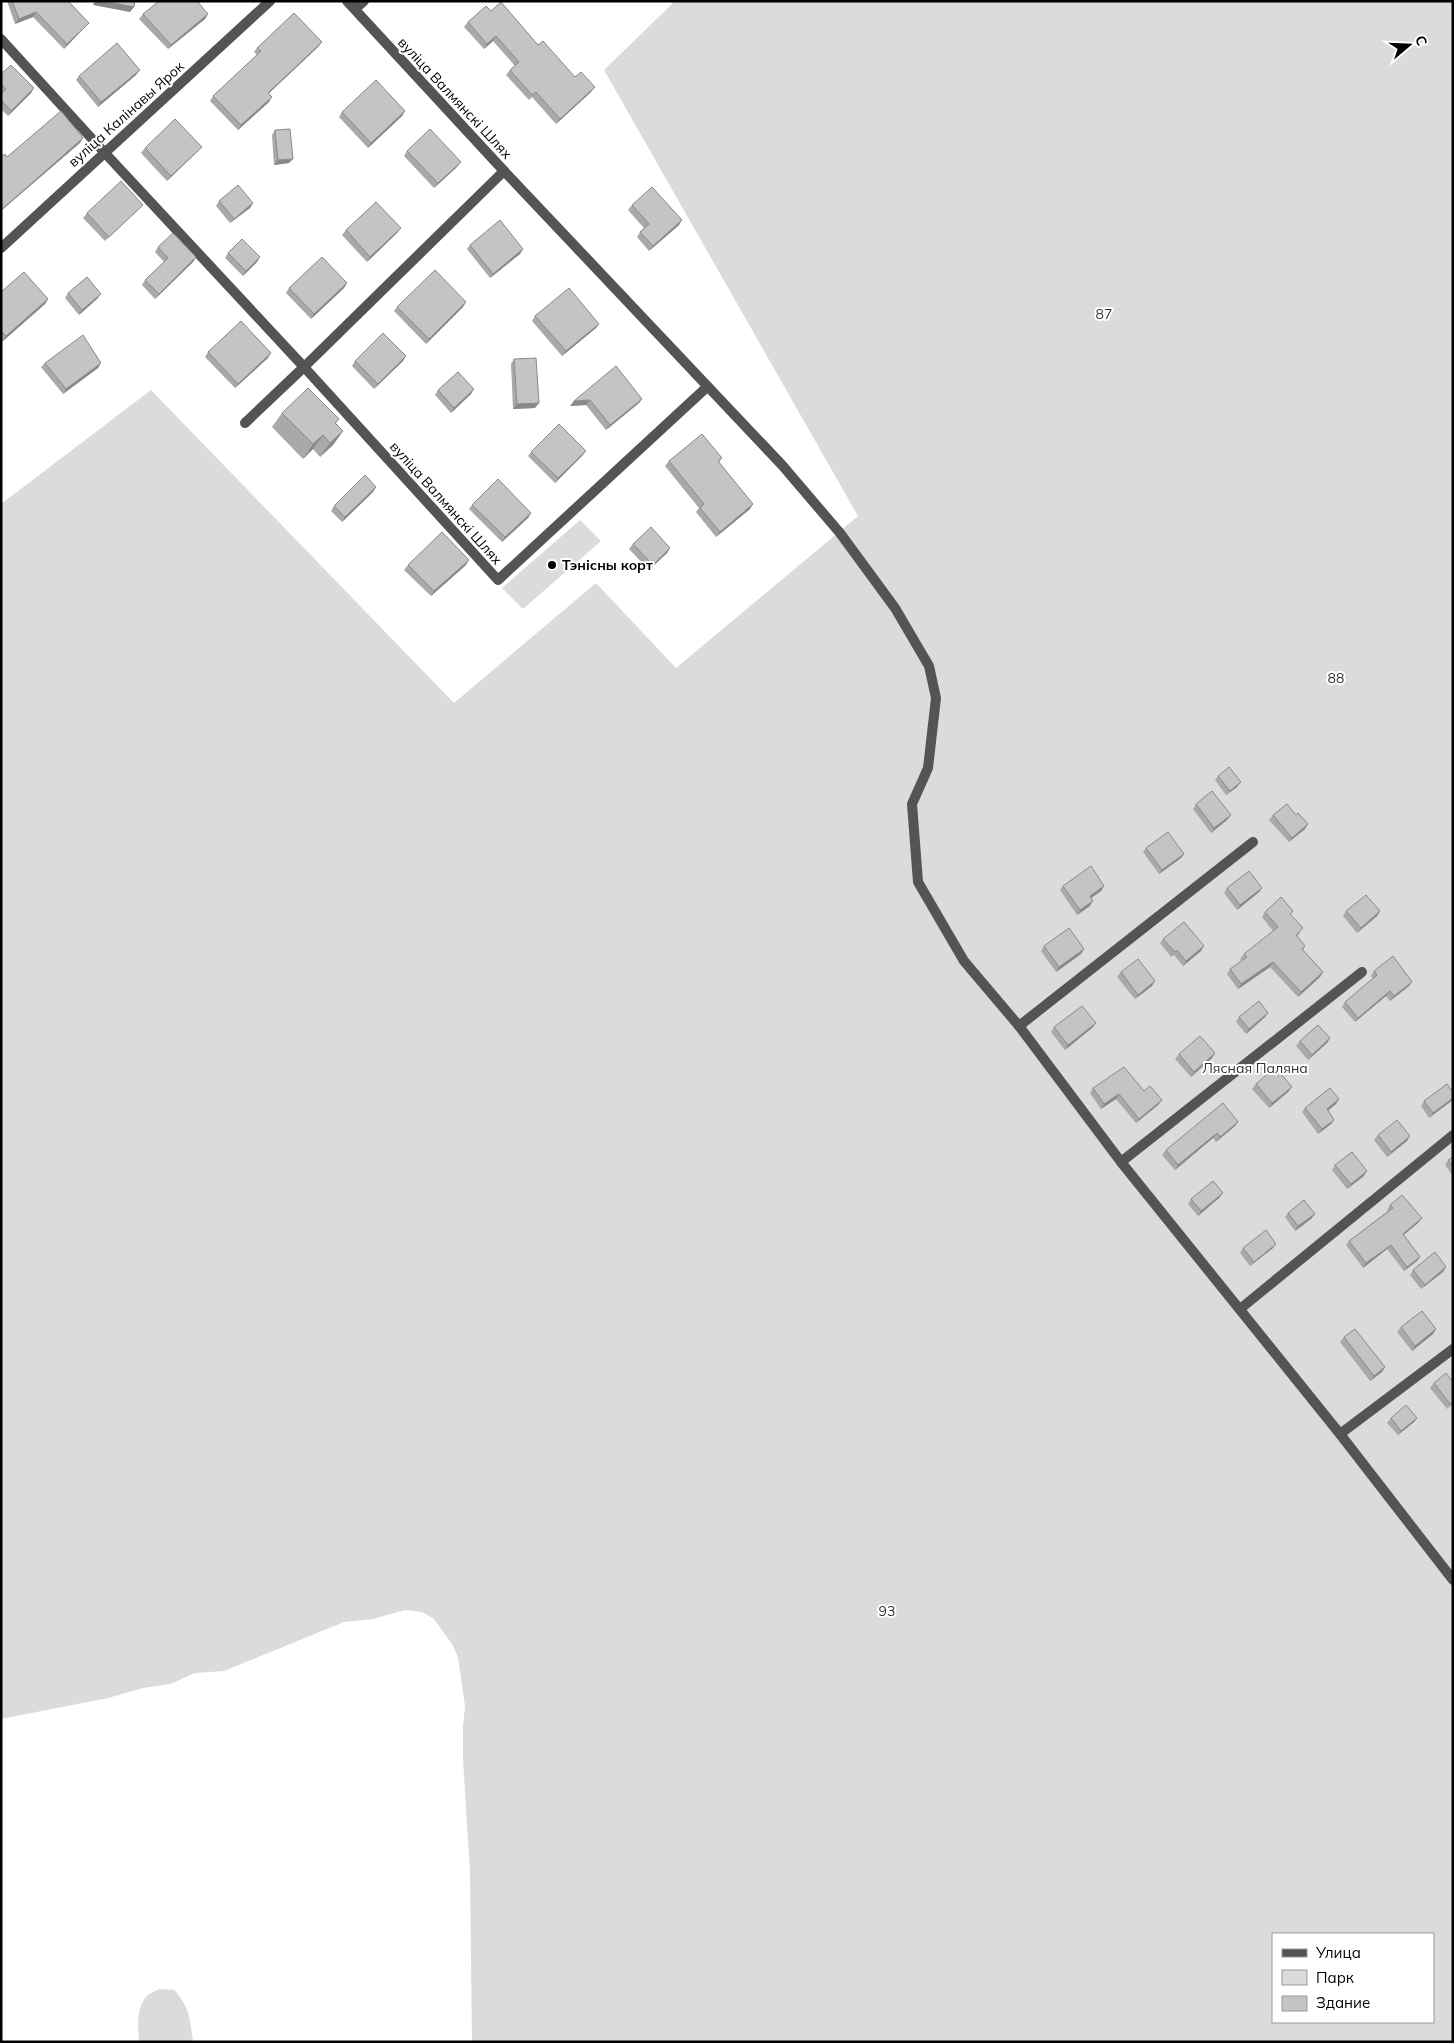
<svg xmlns="http://www.w3.org/2000/svg" width="1454" height="2043" font-family="Mulish,sans-serif">
<style>
.green{fill:#dbdbdb;fill-rule:evenodd}
.lines{fill:none;stroke-linecap:round;stroke-linejoin:round}
.service{stroke:#545454;stroke-width:10}
.minor{stroke:#545454;stroke-width:10}
.wall{fill:#a9a9a9}
.shaded-wall{fill:#898989}
.building{fill:#c4c4c4;stroke:#898989}
.poi-dot{fill:#000;stroke:#fff;stroke-width:2}
.labels{text-anchor:middle;stroke-width:4;stroke-linejoin:round;paint-order:stroke}
.street-label{font-size:14px;fill:#000;stroke:#fff}
.park-label{font-size:14px;fill:#323232;stroke:#fff}
.poi-label{font-size:14px;font-weight:bold;fill:#000;stroke:#fff;text-anchor:start}
</style>
<rect width="100%" height="100%" fill="#fff"/>
<g class="green">
<path d="M675,1h778v2041h-981l-2,-169 -7,-114v-32l2,-21 -7,-49 -6,-13 -18,-25 -12,-7 -17,-2 -32,9 -29,3 -120,49 -29,2 -25,11 -27,4 -35,10 -107,21v-1215l150,-114 303,313 142,-120 80,85 182,-152 -254,-446zM1273,1934h160v88h-160z"/>
<polygon points="580,520 601,541 523,609 502,588"/>
<path d="M160,1989l14,1c16,17 16,30 19,52h-54c-1,-15 -3,-33 7,-45 3,-4 10,-6 14,-8z"/>
</g>
<g class="lines">
<g class="service">
<polyline points="355,9 364,1"/>
<polyline points="1,39 104,152 304,367 245,423"/>
</g>
<g class="minor">
<polyline points="347,1 504,171 782,465 840,533 895,608 929,666 936,698 928,768 912,804 918,882 964,961 1019,1026 1121,1162 1340,1434 1453,1580"/>
<polyline points="504,171 304,367 498,580 707,387"/>
<polyline points="1,248 270,1"/>
<polyline points="1019,1026 1253,842"/>
<polyline points="1121,1162 1362,972"/>
<polyline points="1240,1309 1453,1135"/>
<polyline points="1340,1434 1453,1349"/>
</g>
</g>
<g class="wall">
<polygon points="7,1 68,1 89,23 85,27 64,49 33,17 15,24"/>
<polygon points="491,11 538,45 591,92 556,124 532,97 529,100 506,75 510,70 515,66 493,41 484,49 464,27 468,22"/>
<polygon points="143,14 208,14 205,19 168,49 139,19"/>
<polygon points="322,42 318,47 269,93 269,102 238,130 210,101 213,96 257,55 254,52 257,48"/>
<polygon points="1,74 31,93 8,116 1,109"/>
<polygon points="136,75 98,107 76,80 79,76"/>
<polygon points="405,111 402,116 368,148 339,117 342,112"/>
<polygon points="275,130 289,163 274,165 272,135"/>
<polygon points="145,148 198,151 167,181 141,153"/>
<polygon points="407,151 457,167 434,188 404,156"/>
<polygon points="219,201 253,203 250,208 230,223 216,206"/>
<polygon points="632,205 682,220 679,225 649,251 637,237 640,232 644,228 628,210"/>
<polygon points="139,209 105,241 83,218 87,213"/>
<polygon points="401,228 397,233 367,262 342,235 346,230"/>
<polygon points="470,245 523,249 520,254 490,278 467,249"/>
<polygon points="158,247 196,257 193,262 155,299 142,285 145,280 164,262 155,252"/>
<polygon points="228,253 257,262 243,276 225,258"/>
<polygon points="347,283 344,288 311,319 286,293 289,288"/>
<polygon points="1,292 48,299 45,304 3,341 1,339"/>
<polygon points="68,293 98,298 79,315 65,298"/>
<polygon points="466,302 463,307 426,344 394,311 397,307"/>
<polygon points="535,316 599,324 596,328 562,356 532,321"/>
<polygon points="208,352 268,358 235,388 205,357"/>
<polygon points="514,359 535,408 513,409 511,364"/>
<polygon points="355,361 403,361 374,389 352,366"/>
<polygon points="45,363 98,368 63,394 41,367"/>
<polygon points="438,390 471,394 451,413 435,395"/>
<polygon points="642,399 639,403 606,430 586,405 570,406 574,401"/>
<polygon points="282,413 339,419 336,423 343,431 333,445 320,457 313,449 303,459 272,427"/>
<polygon points="586,451 582,456 555,483 528,456 531,452"/>
<polygon points="722,458 719,462 750,509 716,537 696,512 699,508 665,466 669,461"/>
<polygon points="376,487 373,492 342,522 331,511 334,506"/>
<polygon points="472,505 531,513 528,518 502,542 469,509"/>
<polygon points="633,544 670,548 667,553 649,570 629,549"/>
<polygon points="408,565 466,565 431,596 404,570"/>
<polygon points="1218,776 1237,787 1226,795 1215,780"/>
<polygon points="1196,804 1231,815 1227,820 1211,833 1193,809"/>
<polygon points="1273,815 1296,815 1305,829 1289,842 1269,820"/>
<polygon points="1146,848 1184,854 1181,858 1159,874 1143,852"/>
<polygon points="1063,886 1104,886 1101,891 1091,898 1090,906 1077,915 1060,890"/>
<polygon points="1227,888 1262,888 1259,892 1237,910 1224,893"/>
<polygon points="1346,911 1380,911 1377,916 1357,933 1343,916"/>
<polygon points="1265,912 1291,915 1300,933 1297,936 1305,946 1303,950 1323,972 1320,977 1298,997 1270,967 1238,989 1227,974 1230,969 1242,961 1240,959 1244,954 1273,931 1262,917"/>
<polygon points="1163,939 1201,951 1183,966 1174,955 1171,957 1160,943"/>
<polygon points="1044,946 1081,954 1056,972 1041,951"/>
<polygon points="1374,971 1409,986 1390,1001 1386,996 1355,1022 1342,1007 1345,1002 1373,979 1371,976"/>
<polygon points="1121,972 1152,986 1135,999 1117,977"/>
<polygon points="1268,1013 1265,1017 1246,1034 1236,1022 1239,1017"/>
<polygon points="1096,1023 1092,1028 1065,1050 1051,1032 1054,1027"/>
<polygon points="1330,1038 1327,1043 1308,1060 1296,1046 1300,1041"/>
<polygon points="1215,1053 1212,1058 1191,1077 1175,1059 1179,1054"/>
<polygon points="1256,1084 1292,1087 1288,1092 1269,1108 1252,1089"/>
<polygon points="1093,1088 1144,1091 1162,1100 1158,1105 1136,1123 1116,1099 1101,1109 1090,1093"/>
<polygon points="1453,1092 1429,1118 1421,1106 1424,1101"/>
<polygon points="1336,1104 1328,1111 1334,1120 1331,1124 1318,1134 1302,1112 1305,1108"/>
<polygon points="1238,1122 1235,1126 1216,1142 1213,1138 1175,1170 1162,1155 1166,1150"/>
<polygon points="1378,1135 1407,1141 1387,1157 1374,1140"/>
<polygon points="1453,1157 1453,1176 1445,1165 1448,1160"/>
<polygon points="1335,1165 1364,1176 1347,1189 1332,1170"/>
<polygon points="1223,1193 1219,1198 1198,1216 1188,1204 1191,1199"/>
<polygon points="1390,1205 1418,1223 1403,1235 1420,1257 1417,1261 1404,1271 1387,1249 1363,1268 1346,1245 1349,1241 1388,1211 1387,1210"/>
<polygon points="1288,1213 1315,1214 1311,1219 1295,1231 1285,1217"/>
<polygon points="1243,1248 1273,1248 1250,1266 1240,1253"/>
<polygon points="1446,1267 1443,1272 1421,1289 1410,1275 1413,1270"/>
<polygon points="1401,1327 1436,1329 1433,1334 1412,1351 1397,1332"/>
<polygon points="1344,1337 1385,1367 1382,1372 1370,1381 1340,1342"/>
<polygon points="1434,1383 1453,1404 1447,1409 1430,1388"/>
<polygon points="1391,1418 1417,1418 1414,1422 1398,1435 1387,1423"/>
</g>
<g class="shaded-wall">
<polygon points="95,1 103,1 134,7 130,12 93,5"/>
<polygon points="36,12 33,17 15,24 19,19"/>
<polygon points="208,14 205,19 168,49 171,45"/>
<polygon points="89,23 85,27 64,49 67,44"/>
<polygon points="496,36 493,41 484,49 487,44"/>
<polygon points="322,42 318,47 265,97 268,93"/>
<polygon points="140,70 136,75 98,107 101,102"/>
<polygon points="595,87 591,92 556,124 560,119"/>
<polygon points="34,88 31,93 8,116 11,111"/>
<polygon points="272,97 269,102 238,130 241,125"/>
<polygon points="405,111 402,116 368,148 371,143"/>
<polygon points="83,138 80,143 1,211 1,210"/>
<polygon points="202,147 198,151 167,181 171,176"/>
<polygon points="293,159 289,163 274,165 278,160"/>
<polygon points="461,162 457,167 434,188 438,183"/>
<polygon points="253,203 250,208 230,223 234,219"/>
<polygon points="682,220 679,225 649,251 653,246"/>
<polygon points="401,228 397,233 367,262 370,257"/>
<polygon points="523,249 520,254 490,278 493,274"/>
<polygon points="196,257 193,262 155,299 159,294"/>
<polygon points="260,257 257,262 243,276 246,271"/>
<polygon points="347,283 344,288 311,319 314,314"/>
<polygon points="101,294 98,298 79,315 82,310"/>
<polygon points="48,299 45,304 3,341 6,336"/>
<polygon points="466,302 463,307 426,344 429,339"/>
<polygon points="599,324 596,328 562,356 566,351"/>
<polygon points="271,353 268,358 235,388 238,384"/>
<polygon points="406,356 403,361 374,389 378,384"/>
<polygon points="101,363 98,368 63,394 66,389"/>
<polygon points="474,389 471,394 451,413 454,408"/>
<polygon points="642,399 639,403 606,430 610,425"/>
<polygon points="590,400 586,405 570,406 574,401"/>
<polygon points="539,403 535,408 513,409 517,404"/>
<polygon points="343,431 333,445 320,457 330,443"/>
<polygon points="323,435 313,449 303,459 313,444"/>
<polygon points="586,451 582,456 555,483 558,478"/>
<polygon points="376,487 373,492 342,522 345,517"/>
<polygon points="753,504 750,509 716,537 720,532"/>
<polygon points="531,513 528,518 502,542 505,537"/>
<polygon points="670,548 667,553 649,570 653,565"/>
<polygon points="469,560 466,565 431,596 434,591"/>
<polygon points="1241,782 1237,787 1226,795 1230,791"/>
<polygon points="1231,815 1227,820 1211,833 1214,828"/>
<polygon points="1308,824 1305,829 1289,842 1292,838"/>
<polygon points="1184,854 1181,858 1159,874 1162,870"/>
<polygon points="1104,886 1101,891 1087,901 1090,896"/>
<polygon points="1262,888 1259,892 1237,910 1240,905"/>
<polygon points="1093,901 1090,906 1077,915 1080,910"/>
<polygon points="1380,911 1377,916 1357,933 1361,928"/>
<polygon points="1204,946 1201,951 1183,966 1186,961"/>
<polygon points="1084,949 1081,954 1056,972 1059,967"/>
<polygon points="1273,962 1270,967 1238,989 1241,984"/>
<polygon points="1323,972 1320,977 1298,997 1301,992"/>
<polygon points="1155,981 1152,986 1135,999 1138,995"/>
<polygon points="1412,982 1409,986 1390,1001 1394,996"/>
<polygon points="1390,991 1386,996 1355,1022 1358,1018"/>
<polygon points="1268,1013 1265,1017 1246,1034 1249,1029"/>
<polygon points="1096,1023 1092,1028 1065,1050 1068,1045"/>
<polygon points="1330,1038 1327,1043 1308,1060 1312,1055"/>
<polygon points="1215,1053 1212,1058 1191,1077 1194,1072"/>
<polygon points="1292,1087 1288,1092 1269,1108 1272,1103"/>
<polygon points="1119,1094 1116,1099 1101,1109 1104,1104"/>
<polygon points="1453,1098 1453,1100 1429,1118 1433,1113"/>
<polygon points="1339,1099 1336,1104 1323,1114 1327,1109"/>
<polygon points="1162,1100 1158,1105 1136,1123 1139,1119"/>
<polygon points="1334,1120 1331,1124 1318,1134 1322,1129"/>
<polygon points="1238,1122 1235,1126 1216,1142 1220,1137"/>
<polygon points="1217,1133 1213,1138 1175,1170 1178,1165"/>
<polygon points="1410,1136 1407,1141 1387,1157 1391,1152"/>
<polygon points="1367,1171 1364,1176 1347,1189 1351,1184"/>
<polygon points="1223,1193 1219,1198 1198,1216 1201,1211"/>
<polygon points="1315,1214 1311,1219 1295,1231 1298,1226"/>
<polygon points="1422,1218 1418,1223 1399,1239 1403,1234"/>
<polygon points="1276,1244 1273,1248 1250,1266 1254,1262"/>
<polygon points="1391,1245 1387,1249 1363,1268 1366,1263"/>
<polygon points="1420,1257 1417,1261 1404,1271 1407,1267"/>
<polygon points="1446,1267 1443,1272 1421,1289 1425,1285"/>
<polygon points="1436,1329 1433,1334 1412,1351 1415,1346"/>
<polygon points="1385,1367 1382,1372 1370,1381 1374,1376"/>
<polygon points="1417,1418 1414,1422 1398,1435 1401,1431"/>
</g>
<g class="building">
<polygon points="12,1 68,1 89,23 67,44 36,12 19,19"/>
<polygon points="103,1 135,1 134,7"/>
<polygon points="159,1 197,1 208,14 171,45 143,14"/>
<polygon points="501,2 538,45 543,41 575,77 581,72 595,87 560,119 536,92 532,95 510,70 519,62 496,36 487,44 468,22 486,6 491,11"/>
<polygon points="294,13 322,42 268,93 272,97 241,125 213,96 261,51 257,48"/>
<polygon points="117,43 140,70 101,102 79,76"/>
<polygon points="11,65 34,88 11,111 1,100 1,94 6,89 1,84 1,74"/>
<polygon points="376,80 405,111 371,143 342,112"/>
<polygon points="61,111 83,138 1,210 1,157 5,154 7,157"/>
<polygon points="175,119 202,147 171,176 145,148"/>
<polygon points="290,129 293,159 278,160 275,130"/>
<polygon points="430,129 461,162 438,183 407,151"/>
<polygon points="121,181 143,205 109,237 87,213"/>
<polygon points="238,185 253,203 234,219 219,201"/>
<polygon points="652,187 682,220 653,246 640,232 649,224 632,205"/>
<polygon points="376,202 401,228 370,257 346,230"/>
<polygon points="500,220 523,249 493,274 470,245"/>
<polygon points="173,233 196,257 159,294 145,280 168,258 158,247"/>
<polygon points="242,239 260,257 246,271 228,253"/>
<polygon points="322,257 347,283 314,314 289,288"/>
<polygon points="435,270 466,302 429,339 397,307"/>
<polygon points="24,272 48,299 6,336 1,331 1,292"/>
<polygon points="87,277 101,294 82,310 68,293"/>
<polygon points="569,288 599,324 566,351 535,316"/>
<polygon points="241,321 271,353 238,384 208,352"/>
<polygon points="383,333 406,356 378,384 355,361"/>
<polygon points="83,335 101,363 66,389 45,363"/>
<polygon points="536,358 539,403 517,404 514,359"/>
<polygon points="616,366 642,399 610,425 590,400 574,401"/>
<polygon points="458,372 474,389 454,408 438,390"/>
<polygon points="308,388 339,419 335,423 343,431 330,443 323,435 313,444 282,413"/>
<polygon points="559,424 586,451 558,478 531,452"/>
<polygon points="702,434 722,458 718,461 753,504 720,532 700,508 704,504 669,461"/>
<polygon points="365,475 376,487 345,517 334,506"/>
<polygon points="498,479 531,513 505,537 472,505"/>
<polygon points="651,527 670,548 653,565 633,544"/>
<polygon points="442,532 469,560 434,591 408,565"/>
<polygon points="1229,767 1241,782 1230,791 1218,776"/>
<polygon points="1212,791 1231,815 1214,828 1196,804"/>
<polygon points="1287,804 1296,815 1298,813 1308,824 1292,838 1273,815"/>
<polygon points="1168,832 1184,854 1162,870 1146,848"/>
<polygon points="1091,866 1104,886 1090,896 1093,901 1080,910 1063,886"/>
<polygon points="1249,871 1262,888 1240,905 1227,888"/>
<polygon points="1366,895 1380,911 1361,928 1346,911"/>
<polygon points="1281,897 1293,911 1290,914 1303,928 1296,935 1305,946 1302,949 1323,972 1301,992 1273,962 1241,984 1230,969 1247,957 1244,954 1278,927 1265,912"/>
<polygon points="1184,922 1204,946 1186,961 1177,950 1175,952 1163,939"/>
<polygon points="1069,928 1084,949 1059,967 1044,946"/>
<polygon points="1393,956 1412,982 1394,996 1390,991 1358,1018 1345,1002 1377,975 1374,971"/>
<polygon points="1138,959 1155,981 1138,995 1121,972"/>
<polygon points="1259,1001 1268,1013 1249,1029 1239,1017"/>
<polygon points="1082,1006 1096,1023 1068,1045 1054,1027"/>
<polygon points="1318,1025 1330,1038 1312,1055 1300,1041"/>
<polygon points="1200,1036 1215,1053 1194,1072 1179,1054"/>
<polygon points="1124,1067 1144,1091 1150,1086 1162,1100 1139,1119 1119,1094 1104,1104 1093,1088"/>
<polygon points="1275,1067 1292,1087 1272,1103 1256,1084"/>
<polygon points="1447,1084 1453,1092 1453,1098 1433,1113 1424,1101"/>
<polygon points="1330,1088 1339,1099 1327,1109 1334,1120 1322,1129 1305,1108"/>
<polygon points="1223,1103 1238,1122 1220,1137 1217,1133 1178,1165 1166,1150"/>
<polygon points="1397,1120 1410,1136 1391,1152 1378,1135"/>
<polygon points="1352,1152 1367,1171 1351,1184 1335,1165"/>
<polygon points="1453,1157 1453,1166 1448,1160"/>
<polygon points="1213,1181 1223,1193 1201,1211 1191,1199"/>
<polygon points="1402,1195 1422,1218 1403,1234 1420,1257 1407,1267 1391,1245 1366,1263 1349,1241 1393,1208 1390,1205"/>
<polygon points="1304,1200 1315,1214 1298,1226 1288,1213"/>
<polygon points="1266,1230 1276,1244 1254,1262 1243,1248"/>
<polygon points="1435,1252 1446,1267 1425,1285 1413,1270"/>
<polygon points="1422,1311 1436,1329 1415,1346 1401,1327"/>
<polygon points="1355,1329 1385,1367 1374,1376 1344,1337"/>
<polygon points="1446,1373 1453,1382 1453,1402 1450,1404 1434,1383"/>
<polygon points="1406,1405 1417,1418 1401,1431 1391,1418"/>
</g>
<circle class="poi-dot" cx="552" cy="565" r="5"/>
<g class="labels">
<g class="street-label">
<text transform="translate(455 98) rotate(47)" y="5">вуліца Валмянскі Шлях</text>
<text transform="translate(126 114) rotate(-42)" y="5">вуліца Калінавы Ярок</text>
<text transform="translate(446 503) rotate(48)" y="5">вуліца Валмянскі Шлях</text>
</g>
<g class="park-label">
<text x="1104" y="319">87</text>
<text x="1336" y="683">88</text>
<text x="1255" y="1073">Лясная Паляна</text>
<text x="887" y="1616">93</text>
</g>
<g class="poi-label">
<text x="562" y="570">Тэнісны корт</text>
</g>
</g>
<rect width="1454" height="2043" fill="none" stroke="#000000" stroke-width="5"/>
<rect x="1272" y="1933" width="162" height="90" fill="#ffffff" stroke="#999999"/>
<rect x="1282" y="1949" width="25" height="8" fill="#545454" stroke="#999999"/>
<text x="1316" y="1958" font-size="15" fill="#000000">Улица</text>
<rect x="1282" y="1970" width="25" height="15" fill="#dbdbdb" stroke="#999999"/>
<text x="1316" y="1983" font-size="15" fill="#000000">Парк</text>
<rect x="1282" y="1996" width="25" height="15" fill="#c4c4c4" stroke="#999999"/>
<text x="1316" y="2008" font-size="15" fill="#000000">Здание</text>
<g transform="translate(1409 45) rotate(71)" stroke="#ffffff" stroke-width="4" paint-order="stroke">
<path d="M0-4L9 19L0 12L-9 19Z" fill="#000000"/>
<text y="-8" font-size="14" font-weight="bold" text-anchor="middle" fill="#000000">С</text>
</g>
</svg>
